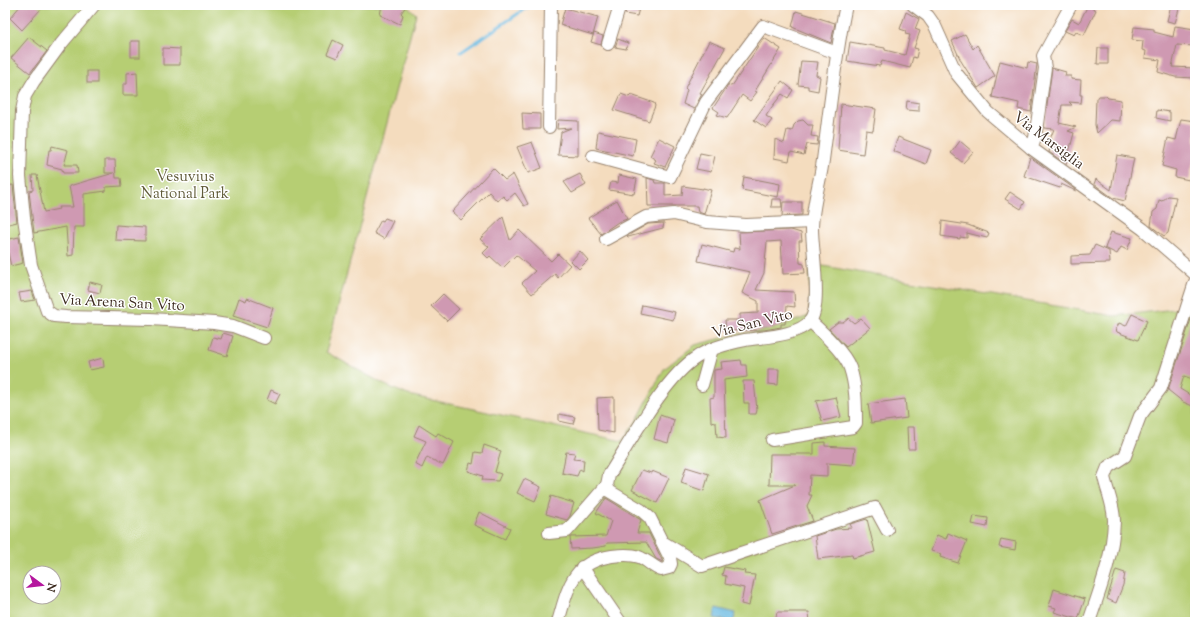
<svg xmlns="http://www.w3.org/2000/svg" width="1200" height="627" font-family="'Sorts Mill Goudy',serif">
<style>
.green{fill:#b6ce73;stroke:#787c48;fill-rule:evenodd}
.water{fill:#64b7df;stroke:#50707e}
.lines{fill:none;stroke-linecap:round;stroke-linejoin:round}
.stream{stroke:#64b7df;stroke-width:3}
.building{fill:#cf99b2}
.minor-casing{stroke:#98836e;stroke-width:14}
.minor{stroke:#fff;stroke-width:12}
.labels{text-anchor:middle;stroke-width:3;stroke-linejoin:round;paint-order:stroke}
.street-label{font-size:15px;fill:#3b2a1e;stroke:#fff}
.park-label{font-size:15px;fill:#605b38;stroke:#fff}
</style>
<rect width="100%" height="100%" fill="#fff"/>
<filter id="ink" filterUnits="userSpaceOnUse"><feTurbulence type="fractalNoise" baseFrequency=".025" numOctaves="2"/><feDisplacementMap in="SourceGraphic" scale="8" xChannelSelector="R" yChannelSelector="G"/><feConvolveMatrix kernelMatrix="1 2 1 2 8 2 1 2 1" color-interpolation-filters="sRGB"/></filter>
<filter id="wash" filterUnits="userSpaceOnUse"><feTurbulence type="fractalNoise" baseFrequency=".012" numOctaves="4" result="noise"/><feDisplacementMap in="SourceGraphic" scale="16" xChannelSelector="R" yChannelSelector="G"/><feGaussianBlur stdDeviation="0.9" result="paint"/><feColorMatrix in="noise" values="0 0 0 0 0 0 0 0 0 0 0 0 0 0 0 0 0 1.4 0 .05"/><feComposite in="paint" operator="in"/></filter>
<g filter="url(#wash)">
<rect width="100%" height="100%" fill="#f4dcbe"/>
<path class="green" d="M5,5h401l10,9 -90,338 59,33 23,10 214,46 14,-19 28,-53 31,-24 43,-11 31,-4 40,-14 1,-57 7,6 297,51 70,-8 11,-35v349h-1190zM30,573h24v24h-24z"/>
<polygon class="water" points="716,608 736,613 733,622 714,618"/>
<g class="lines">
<polyline class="stream" points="461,52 531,5"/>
</g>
<g id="blocks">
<g class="building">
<polygon points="21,5 36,5 41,9 22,30 10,18"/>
<polygon points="382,5 407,5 401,13 403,15 400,24 380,15"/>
<polygon points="627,5 640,5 637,16 625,14"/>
<polygon points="1088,5 1096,10 1084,35 1076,32 1074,35 1065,31 1072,19 1079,23"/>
<polygon points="1171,5 1180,6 1175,23 1167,21"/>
<polygon points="565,8 598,17 593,35 560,25"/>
<polygon points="796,11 835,23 831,43 792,27"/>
<polygon points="906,12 919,19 915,29 920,31 914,48 918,49 916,58 913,57 910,68 882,61 880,66 847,61 850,42 885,48 885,50 905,55 910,35 905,34 906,31 900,29"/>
<polygon points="1175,26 1195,29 1195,46 1177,45 1172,67 1195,68 1195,78 1175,77 1158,72 1160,60 1145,58 1146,51 1142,50 1143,41 1132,40 1134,27 1154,29 1154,32 1173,37"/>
<polygon points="594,33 603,36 601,45 591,42"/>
<polygon points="965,34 973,49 977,45 995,76 978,88 961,61 952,41"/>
<polygon points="29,37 47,51 30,73 11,58"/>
<polygon points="764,38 781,49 755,91 757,92 750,101 742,95 727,118 717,115 719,112 713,108 729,84 732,86"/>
<polygon points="618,39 628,43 626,49 615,47"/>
<polygon points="333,40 343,45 337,58 327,54"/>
<rect x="131" y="41" width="9" height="16"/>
<polygon points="709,41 725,48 700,93 702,94 694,109 683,104 687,90 685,88"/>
<polygon points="163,48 180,49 180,65 163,65"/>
<polygon points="1098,48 1108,48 1108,64 1097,64"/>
<polygon points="801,61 818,62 816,75 820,77 818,91 808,89 808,86 798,85"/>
<polygon points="1000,61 1027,68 1028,62 1037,64 1031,112 1018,109 1019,103 992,97"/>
<polygon points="1052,68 1066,72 1065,76 1071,76 1071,79 1081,80 1080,95 1082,95 1081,103 1069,102 1072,105 1062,105 1059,123 1076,127 1068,131 1074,133 1066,164 1049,152 1051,144 1049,142 1054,129 1044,128"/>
<rect x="87" y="71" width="10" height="12"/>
<polygon points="137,72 138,95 123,95 123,84 127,84 127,73"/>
<polygon points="782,81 793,90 788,98 782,94 771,108 766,116 772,120 766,128 754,120"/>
<polygon points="621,94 629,97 631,95 654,103 655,106 649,121 614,110"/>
<polygon points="1098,96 1106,96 1108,98 1121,100 1120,121 1111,120 1097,133 1095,125 1096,99"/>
<polygon points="907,101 919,103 919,111 906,110"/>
<polygon points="841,104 876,109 873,131 866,130 863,154 838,150"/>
<polygon points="1157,110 1170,112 1170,121 1156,118"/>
<polygon points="522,113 540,114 540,129 523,129"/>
<polygon points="1181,119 1195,121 1195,155 1189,180 1175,177 1176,170 1162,166 1168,138 1176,140"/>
<polygon points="558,120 578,121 578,156 558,155 561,132 571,128 557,129"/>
<polygon points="803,120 808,125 813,125 811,136 818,137 817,145 807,144 804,155 791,152 789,161 774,158 775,139 784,143 787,130 792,131 794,125 798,121"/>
<polygon points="598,131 636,139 633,156 596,148"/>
<polygon points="898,137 931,150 926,164 893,151"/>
<polygon points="659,138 675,146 665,167 654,163 656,160 650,156"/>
<polygon points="960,141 973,152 963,163 951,153"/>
<polygon points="532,142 542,168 528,173 517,147"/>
<polygon points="52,146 68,150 64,165 77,165 78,173 63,173 62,169 47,165 49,150 51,150"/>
<polygon points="700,153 715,156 711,172 696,169"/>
<polygon points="1117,155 1134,158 1125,201 1113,198 1094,184 1096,179 1111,190"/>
<polygon points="1030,157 1076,190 1076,191 1061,184 1060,188 1024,176"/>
<polygon points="105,160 115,160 116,178 121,178 122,186 106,187 106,191 84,194 84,227 74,227 73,255 68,256 66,227 34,233 29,191 33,190 32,175 37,175 44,212 59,209 58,207 73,207 69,186 114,173 105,173"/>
<polygon points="493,168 505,180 513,174 528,204 524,206 515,193 507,200 503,196 497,201 489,192 461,220 452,212"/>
<polygon points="580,174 586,185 572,193 564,182"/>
<polygon points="619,175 637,179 634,194 609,190 611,182 618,183"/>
<polygon points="744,177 780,184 778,197 742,190"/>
<polygon points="647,178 654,180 655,183 665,183 665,196 682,195 683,186 703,189 703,188 711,190 704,214 698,212 697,206 648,206"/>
<polygon points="13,185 17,222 5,225 5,186"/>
<polygon points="1010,192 1025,202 1021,209 1005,199"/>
<polygon points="1168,196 1176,197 1168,233 1164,236 1151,226 1153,212 1157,209 1159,200 1162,201"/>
<polygon points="772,199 781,199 782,207 771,207"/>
<polygon points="617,200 627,219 618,222 601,234 588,218"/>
<polygon points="783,202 802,202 802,215 782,216"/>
<polygon points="503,217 510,240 519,230 551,261 558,254 570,265 558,278 555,274 532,294 522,283 535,271 516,255 503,268 490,256 488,258 483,253 489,247 480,239"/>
<polygon points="385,218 393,221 384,239 374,233 381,220 383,221"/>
<polygon points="942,221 968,225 989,233 987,238 967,233 967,238 960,237 960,239 941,236"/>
<polygon points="664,223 663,228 628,237 627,236 648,224"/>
<polygon points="116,225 145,227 145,241 115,240"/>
<polygon points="791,230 801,233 802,241 799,241 800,263 804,264 805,273 783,274 781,241 767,242 764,273 756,290 794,292 795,307 787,306 785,324 781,324 781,327 764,330 726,331 725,320 740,320 740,314 758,313 758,301 742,293 750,272 698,261 702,244 733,252 734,248 740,249 739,232"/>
<polygon points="1111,232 1132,238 1127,250 1121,247 1117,254 1105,248"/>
<polygon points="19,237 23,263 11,266 5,240"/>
<polygon points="1095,245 1109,251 1110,263 1071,264 1071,256 1090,255"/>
<polygon points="580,251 588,260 579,269 571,261"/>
<polygon points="90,282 102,285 100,293 88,290"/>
<polygon points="32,291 35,300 21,302 19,293"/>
<polygon points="443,294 459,309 447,321 431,306"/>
<polygon points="239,298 246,301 247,298 273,308 267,327 233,316"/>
<polygon points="642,305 675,312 673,320 640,313"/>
<polygon points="1193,313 1195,313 1195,380 1184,376 1180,389 1195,398 1195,407 1183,402 1168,390"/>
<polygon points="1132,314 1147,321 1138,340 1117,332 1116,329 1119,323 1126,326"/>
<polygon points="848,318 854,323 861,318 870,328 846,347 829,329 838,322 843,322"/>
<polygon points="223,333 233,336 227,356 209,350 213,337 221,339"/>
<polygon points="103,358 104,367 90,370 88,362"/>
<polygon points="741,360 742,365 746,365 747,377 724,380 726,438 717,437 716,423 711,422 710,398 714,397 714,370 722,369 721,362"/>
<polygon points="768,369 779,369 778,385 768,384"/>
<polygon points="743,381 754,381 757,410 756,414 749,414 749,403 744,403"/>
<polygon points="271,390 280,394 275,404 267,400"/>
<polygon points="614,397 614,433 598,430 597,398"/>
<polygon points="836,397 841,417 822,421 816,401"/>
<polygon points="905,399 907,418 871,423 868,404"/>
<polygon points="559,414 575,417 573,424 559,421"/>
<polygon points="660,415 674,420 668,443 654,439"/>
<polygon points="419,425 436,436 438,433 454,442 443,465 427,457 422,468 415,464 426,441 414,436"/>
<polygon points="907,427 914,427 915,449 908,449"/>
<polygon points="825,442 825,446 855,448 853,465 827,463 827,476 810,475 809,495 812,495 807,506 813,521 772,534 760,500 795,485 769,485 770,454 814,454 814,443"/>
<polygon points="484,445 501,451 495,472 501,474 498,481 482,480 483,476 468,471 470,463 473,464 475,452 482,453"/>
<polygon points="566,452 575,453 573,459 584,460 583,471 580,469 577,476 562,473"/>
<polygon points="686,467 709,474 704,491 681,483"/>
<polygon points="642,470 651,473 652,471 669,478 657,503 632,490"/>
<polygon points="524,479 541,487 535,501 517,493"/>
<polygon points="551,496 574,503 570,516 567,520 546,514"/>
<polygon points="606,498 641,520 637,533 649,533 663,562 656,559 646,542 607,543 606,546 593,548 571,549 570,537 606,536 611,521 596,513"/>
<polygon points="479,512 510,528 505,539 474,525"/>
<polygon points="974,516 988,518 987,527 972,524"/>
<polygon points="867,519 875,552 853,558 852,555 818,559 815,536 836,529 852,528 850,524"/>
<polygon points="948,533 967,541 958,563 940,557 941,554 931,551 937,535 946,539"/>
<polygon points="1001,539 1016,542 1015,550 999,547"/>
<polygon points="724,567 745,571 744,574 755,575 749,606 741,604 744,588 725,584 726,576 722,575"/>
<polygon points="1116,570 1125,573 1123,585 1116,603 1107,599"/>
<polygon points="1054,589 1085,599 1078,619 1054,612 1056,608 1049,606"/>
<polygon points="777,612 809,612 810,622 775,622"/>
</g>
</g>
</g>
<g filter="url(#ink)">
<use href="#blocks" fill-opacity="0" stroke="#98836e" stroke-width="1"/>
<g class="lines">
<g class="minor-casing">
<g id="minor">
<polyline points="94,5 61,44 34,81 25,96 22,111 20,176 24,218 31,265 47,311 54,316 66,317 151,319 214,323 233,326 264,338"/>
<polyline points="913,5 928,16 935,26 956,73 988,112 1031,148 1143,229 1195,274"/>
<polyline points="608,44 620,5"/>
<polyline points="549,127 551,5"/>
<polyline points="1031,148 1035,138 1045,68 1043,56 1071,5"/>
<polyline points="593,156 670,177 706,102 763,26 837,53"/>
<polyline points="606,239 646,217 674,214 707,222 746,225 812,222"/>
<polyline points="702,385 712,349"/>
<path d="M772,440l81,-13 3,-4c0,-18 0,-37 -6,-55 -5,-15 -28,-36 -40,-47"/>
<polyline points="549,533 567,531 607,485"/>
<polyline points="664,543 702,566 875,508 887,530"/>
<polyline points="582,567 620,622"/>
<path d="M558,622c10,-34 14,-60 54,-66 8,-1 19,-2 27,1 8,3 14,10 22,13l8,-2 2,-4 -1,-6 -20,-40 -9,-8 -32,-19 -2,-6 2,-10c21,-33 56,-98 88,-118 13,-9 32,-14 48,-17 18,-3 53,-4 65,-19 12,-15 2,-72 2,-92 0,-23 8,-46 11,-69 7,-52 12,-104 23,-155"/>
<path d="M1089,622c11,-33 24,-66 25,-101 0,-15 -7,-30 -10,-44l4,-10 17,-11 15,-40 21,-28 34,-106"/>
</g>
</g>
<use href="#minor" class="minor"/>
</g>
</g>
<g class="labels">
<g class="street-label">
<text transform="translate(1049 140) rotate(37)" y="5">Via Marsiglia</text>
<text transform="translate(122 302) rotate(3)" y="5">Via Arena San Vito</text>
<text transform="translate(752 323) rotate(-14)" y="5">Via San Vito</text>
</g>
<g class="park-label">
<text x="185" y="181">Vesuvius<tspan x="185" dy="17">National Park</tspan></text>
</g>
</g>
<rect width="1200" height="627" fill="none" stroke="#fff" stroke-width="20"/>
<g transform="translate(42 585) rotate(105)"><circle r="19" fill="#ffffff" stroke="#b1aaa5"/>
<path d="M0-3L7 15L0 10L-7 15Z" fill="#b5179e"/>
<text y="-6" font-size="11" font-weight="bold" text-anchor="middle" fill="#3b2a1e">N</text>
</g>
</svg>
